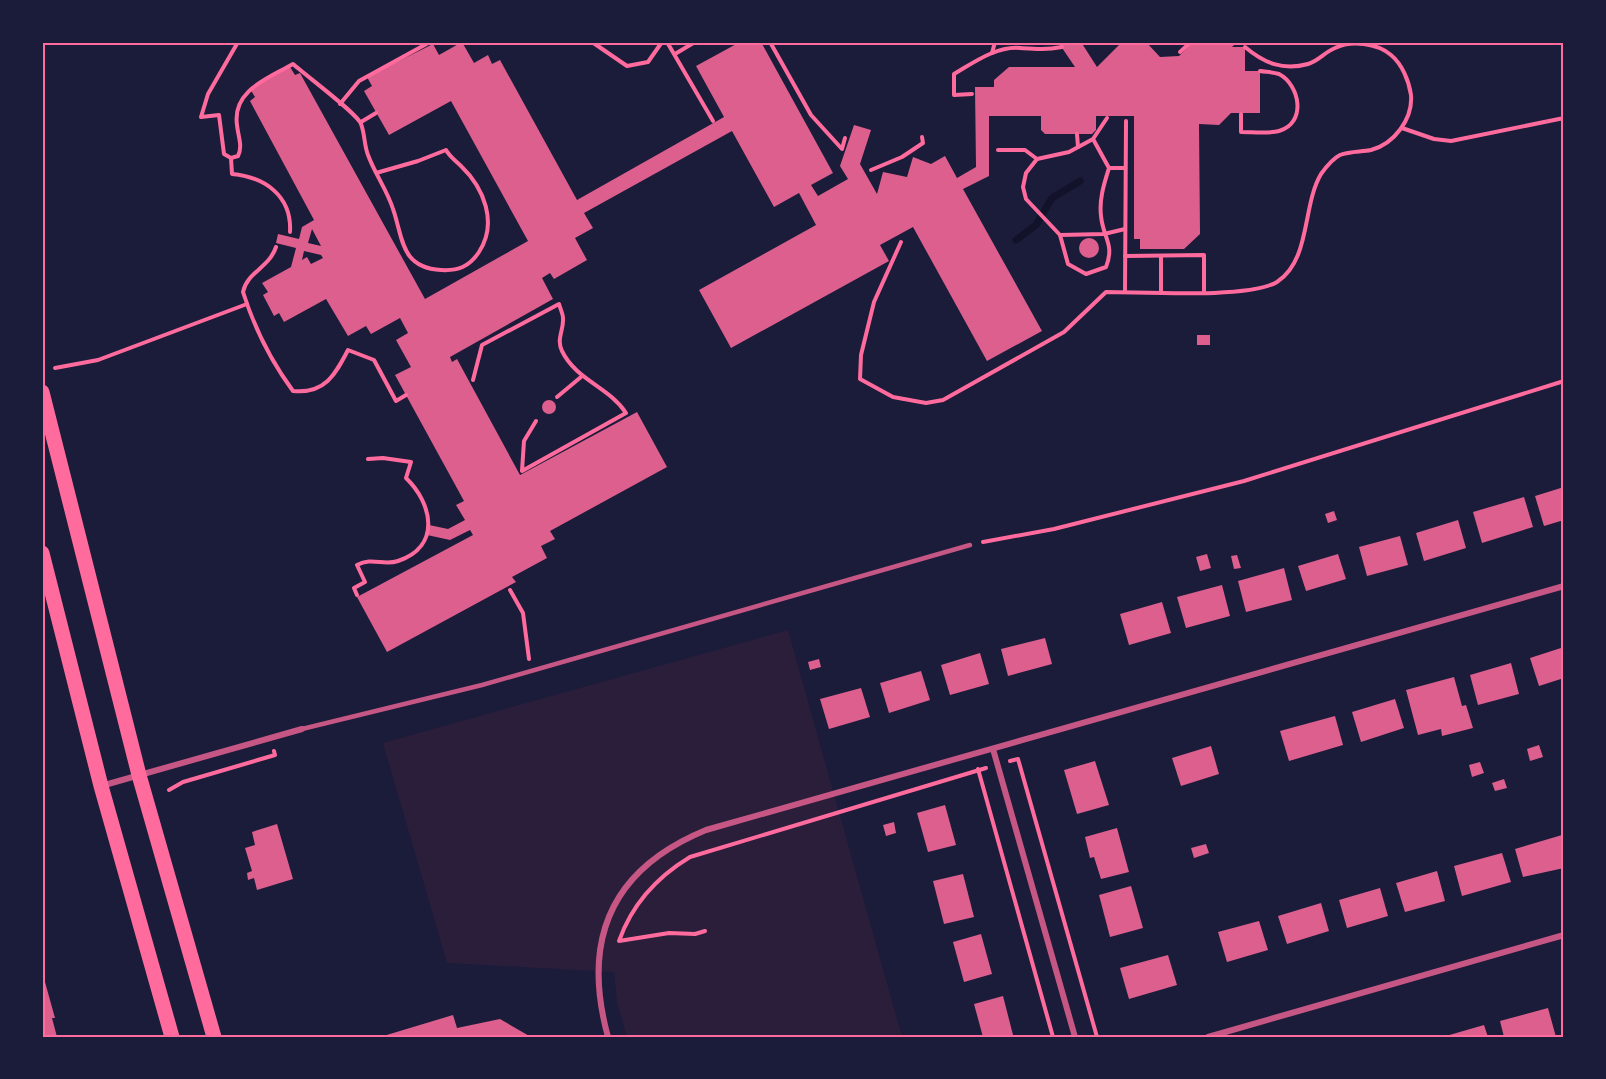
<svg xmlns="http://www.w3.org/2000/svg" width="1606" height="1079" font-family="Figtree,sans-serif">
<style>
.green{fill:#2a1e3b}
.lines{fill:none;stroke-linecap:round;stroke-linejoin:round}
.stream{stroke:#12122b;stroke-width:7}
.building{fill:#dd5f8e;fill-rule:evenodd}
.path{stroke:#ff6b9d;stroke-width:4}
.service{stroke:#c65784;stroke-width:4.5}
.minor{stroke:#c65784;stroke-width:6}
.primary{stroke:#ff6b9d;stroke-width:15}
.neatline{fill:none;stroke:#ff6b9d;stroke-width:2}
</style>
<rect width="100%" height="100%" fill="#1b1b3a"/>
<polygon class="green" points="788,630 902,1037 627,1037 617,1002 614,972 447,963 383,743"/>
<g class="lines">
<polyline class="stream" points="1016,240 1036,225 1052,198 1080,181"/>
</g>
<g class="building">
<path d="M462,42l12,21 14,-8 4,9 8,-4 77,140 147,-83 -28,-51 44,-24h21l72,131 -22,12 7,11 30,-17 -8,-13 14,-41 17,5 -11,34 17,30 6,-22 24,5 6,-20 18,7 14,-8 12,22 19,-11 -1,-80h19v-7l15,-13h66l-17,-25h23l16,25 25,-25h24l14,15 19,-1 14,-14h44l-5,5h13v24h15v42h-29l-12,12 -20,-1 1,110 -16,15h-44v-10h-6v-123h-38v14l-4,4h-47l-4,-4v-14h-52v60l-26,13 79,142 -55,30 -74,-134 -33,18 9,16 -158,87 -32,-58 117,-65 -17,-32 -25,14 -42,-76 -148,82 9,15 -18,10 12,22 -33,19 -4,-6 -8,5 11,21 -103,58 2,5 5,-3 63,116 117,-63 30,55 -117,64 5,8 -14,7 6,12 -35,19 4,5 -129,70 -30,-55 116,-62 -3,-5 -20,10 -23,-5 2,-10 19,4 17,-9 -9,-15 8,-4 -69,-126 16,-8 -15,-27 12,-7 -8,-15 -29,16 -5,-8 -18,10 -22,-37 -42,23 -5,-9 -5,3 -11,-21 5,-3 -6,-9 29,-16 5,-19 -20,-5 2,-9 21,5 3,-12 12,-7 -64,-119 5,-4 -5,-8 40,-22 5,8 5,-2 125,226 103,-58 -77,-140 -62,34 -25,-44 8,-5 -5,-9 66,-33 6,11zM312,229l9,17 -13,-3zM304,251l17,4 2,3 -12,6 -4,-7 -5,3z"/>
<circle cx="1089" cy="248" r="10"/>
<rect x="1197" y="335" width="13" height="10"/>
<circle cx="549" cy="407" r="7"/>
<polygon points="1564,487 1564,520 1544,526 1535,496"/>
<polygon points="1524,497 1533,527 1482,543 1473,512"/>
<polygon points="1334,511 1337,520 1328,523 1325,514"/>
<polygon points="1458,520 1466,548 1424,561 1416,533"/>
<polygon points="1400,536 1408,565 1367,576 1359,547"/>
<polygon points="1207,554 1211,568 1200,571 1196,557"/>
<polygon points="1338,554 1346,579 1306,591 1298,566"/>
<polygon points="1237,555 1241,568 1234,569 1231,556"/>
<polygon points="1284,568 1292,600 1246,612 1238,581"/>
<polygon points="1222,585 1230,616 1186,628 1177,597"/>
<polygon points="1162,602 1171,633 1129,645 1120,614"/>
<polygon points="1045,638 1052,664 1008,676 1001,649"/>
<polygon points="1564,647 1564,678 1539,686 1530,658"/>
<polygon points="980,653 989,684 950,695 941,665"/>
<polygon points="819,659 821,667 810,670 808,662"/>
<polygon points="1511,663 1519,694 1478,705 1470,675"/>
<polygon points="921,671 930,700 889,713 880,683"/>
<polygon points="1454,677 1462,706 1466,705 1473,728 1442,736 1441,729 1418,735 1406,690"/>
<polygon points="861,688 870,717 829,729 820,699"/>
<polygon points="1395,699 1404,728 1361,742 1352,712"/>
<polygon points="1335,716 1343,745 1289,761 1280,731"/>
<polygon points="1539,745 1543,757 1530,761 1527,749"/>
<polygon points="1211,746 1219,774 1181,786 1172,758"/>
<polygon points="1095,761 1109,805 1077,814 1064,770"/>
<polygon points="1480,762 1484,773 1472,777 1469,765"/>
<polygon points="1504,779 1507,788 1495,791 1492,783"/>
<polygon points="945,805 956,845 928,852 917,813"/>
<polygon points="894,822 896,833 886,836 883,825"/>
<polygon points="277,824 293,879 257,890 254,878 248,880 247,873 252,871 245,848 255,845 252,832"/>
<polygon points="1117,828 1129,872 1101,879 1094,857 1090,858 1085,837"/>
<polygon points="1562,835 1564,868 1523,877 1515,849"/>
<polygon points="1206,844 1209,853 1194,858 1191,848"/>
<polygon points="1502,853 1511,882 1462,896 1454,866"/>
<polygon points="1437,871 1445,901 1405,912 1396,883"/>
<polygon points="963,874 974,917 944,924 933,881"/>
<polygon points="1131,886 1143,928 1110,937 1099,895"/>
<polygon points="1380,888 1388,916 1347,928 1339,900"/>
<polygon points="1321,903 1329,931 1287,944 1278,916"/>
<polygon points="1259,921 1268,950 1227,962 1218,932"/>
<polygon points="981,934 992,974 964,982 953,942"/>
<polygon points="1168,955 1177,985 1129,999 1120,968"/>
<polygon points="45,982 55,1018 52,1018 57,1037 42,1037 42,983"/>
<polygon points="1003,996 1013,1035 983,1037 974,1004"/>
<polygon points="1548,1008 1556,1037 1504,1037 1500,1021"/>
<polygon points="453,1015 457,1028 500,1019 531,1037 380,1037"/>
<polygon points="1484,1025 1488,1037 1446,1037 1446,1036"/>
</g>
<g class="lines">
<g class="path">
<path d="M238,42l-30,52 -7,23 18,-2 5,39 7,4 1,16c33,3 60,22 58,58"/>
<polyline points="592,42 627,66 648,62 662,42"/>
<polyline points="667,42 713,121"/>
<polyline points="770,42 811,115 842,149 845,138"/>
<polyline points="1180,52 1191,42"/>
<polyline points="992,53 995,42"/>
<polyline points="675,54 695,42"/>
<path d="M972,94l-18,1v-21c19,-11 42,-28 66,-26 15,1 26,2 42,-1"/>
<polyline points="340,104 359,81 430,42"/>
<path d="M1241,114v18c12,0 27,2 38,-1 28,-8 21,-46 0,-57 -6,-2 -13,-2 -19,-3"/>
<polyline points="361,122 376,113"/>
<polyline points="1402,128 1434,139 1451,141 1564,118"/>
<polyline points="1077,134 1078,147"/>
<path d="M1093,139l16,29c-5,16 -10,31 -8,48 2,22 14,28 5,51l-20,7 -18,-10 -8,-29 -34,-36 -3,-12 3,-14 11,-14 32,-7 24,-13 14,-21"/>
<polyline points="998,150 1025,150 1037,159"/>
<path d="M231,158l7,-2c5,-10 0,-20 -1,-31 -5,-35 32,-47 56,-61 11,10 65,50 68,60 4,10 3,21 7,31 7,19 19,35 25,54 10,28 7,59 48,61 17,1 28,-3 38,-18 19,-29 5,-64 -18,-86 -6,-6 -11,-9 -15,-16l-28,11 -42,12"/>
<polyline points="1109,168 1125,168"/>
<polyline points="871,170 902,157 923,143 922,137"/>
<polyline points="1060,235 1104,234 1125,229"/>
<path d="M901,242l-27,60 -13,53 -1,24 33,18 33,6 17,-3 121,-68 42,-40c37,0 143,7 171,-10 34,-22 25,-76 44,-108 5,-7 11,-15 19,-19 10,-4 21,-3 31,-5 23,-6 42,-31 40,-55 -2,-14 -9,-31 -20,-40 -14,-12 -40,-15 -56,-7 -10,4 -17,13 -27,16 -25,7 -44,-1 -63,-17"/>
<path d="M276,247c-7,21 -29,25 -33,45 11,35 28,69 50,99 32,3 42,-16 55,-41l26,10 22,41 10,-6"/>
<polyline points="1125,256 1204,255 1204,292"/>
<polyline points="1125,292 1126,121"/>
<polyline points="1161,292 1161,256"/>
<polyline points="55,368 98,360 247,304"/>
<path d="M473,380l9,-35 77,-41c1,4 4,10 4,14 1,12 -7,21 -1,33 14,29 47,36 64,62l-104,58 2,-30 12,-20"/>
<polyline points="557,397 581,377"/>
<polyline points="983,542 1054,529 1244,481 1564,381"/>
<polyline points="510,590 523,613 529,659"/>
<path d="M357,595l-3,-7 11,-6 -8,-17c15,-8 27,1 41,-4 44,-15 34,-58 8,-83l5,-16 -28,-4 -15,1"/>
<polyline points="1010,761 1018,759 1097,1037"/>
<polyline points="978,769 1053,1037"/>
<polyline points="169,790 183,782 275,755 274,751"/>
<path d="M705,931l-10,3 -26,-1 -50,8c13,-37 38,-64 71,-84l296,-89"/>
</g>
<polyline class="service" points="302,729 482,685 970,545"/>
<g class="minor">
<polyline points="993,749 1075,1037"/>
<polyline points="101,786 302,729"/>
<path d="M608,1037c-27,-98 3,-168 98,-207l858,-244"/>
<polyline points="1208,1037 1564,935"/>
</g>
<g class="primary">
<polyline points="42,392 139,775 214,1037"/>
<polyline points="42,553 101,786 172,1037"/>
</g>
</g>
<rect width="1606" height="1079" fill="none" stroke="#1b1b3a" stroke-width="87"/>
<rect x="44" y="44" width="1518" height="992" class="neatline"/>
</svg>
